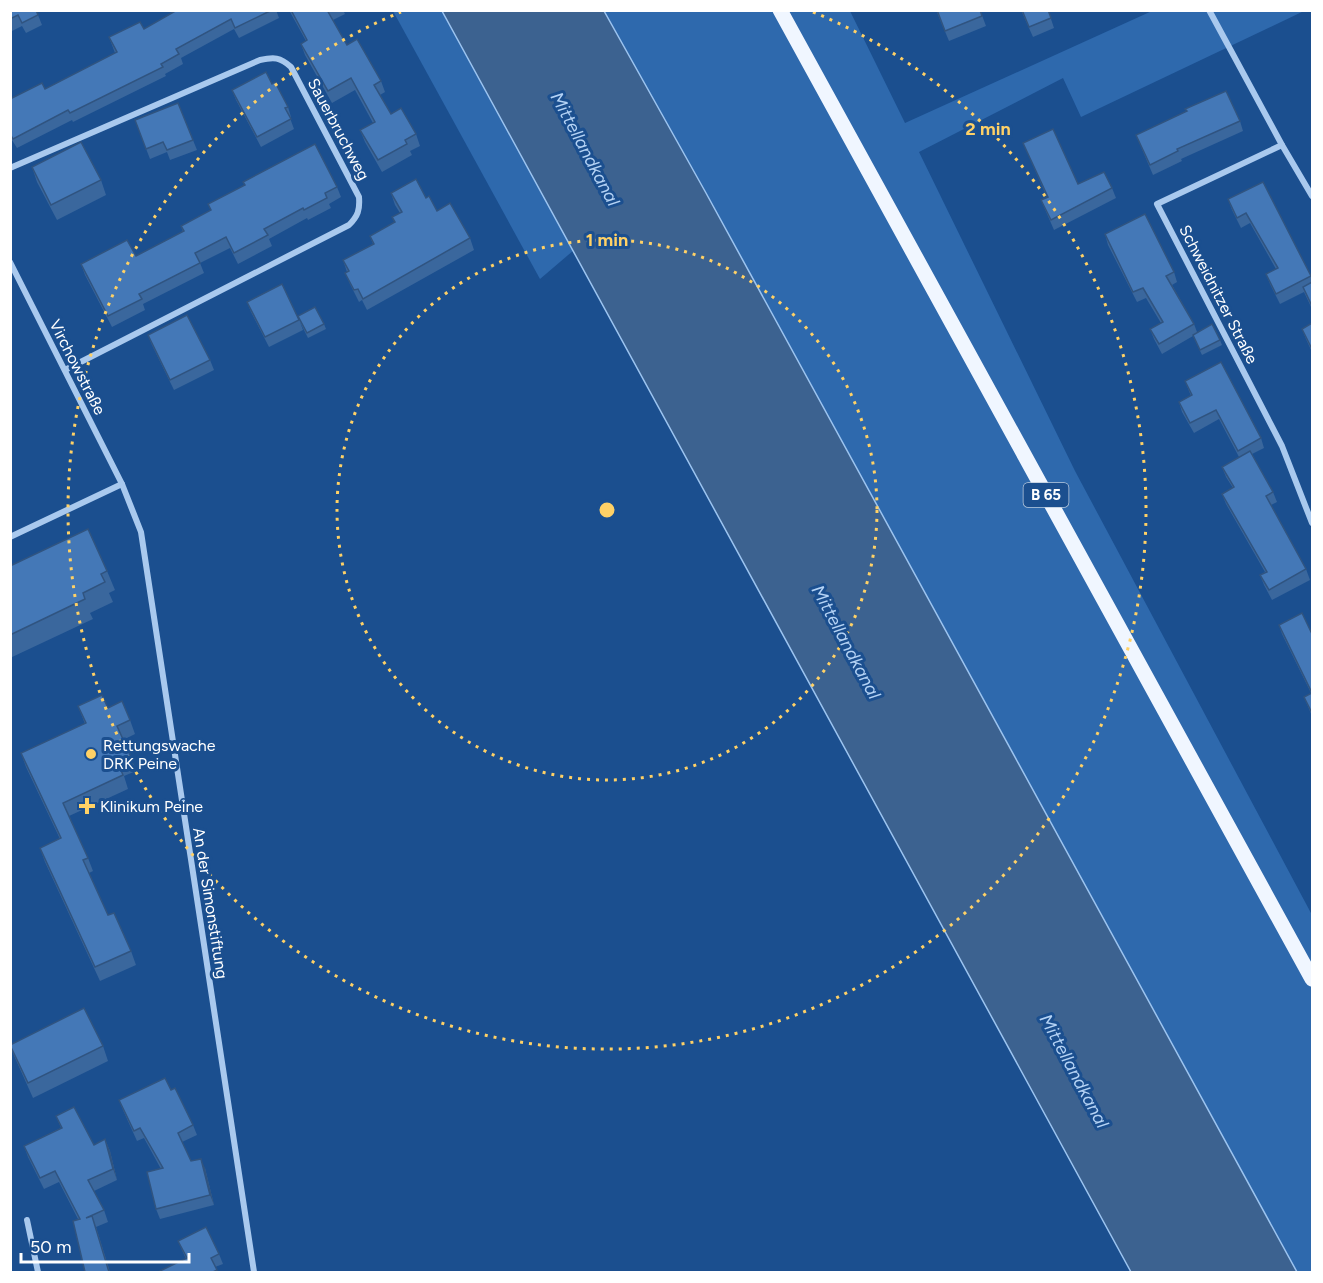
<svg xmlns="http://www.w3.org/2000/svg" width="1323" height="1283" font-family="Figtree,sans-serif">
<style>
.green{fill:#2e69ad}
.water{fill:#3c6290;stroke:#9cc4f0;stroke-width:1.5}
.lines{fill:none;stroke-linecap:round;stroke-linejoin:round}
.minor{stroke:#a9c9ee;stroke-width:6}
.primary{stroke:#f0f6ff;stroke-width:15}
.wall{fill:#3a679d}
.shaded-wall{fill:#305480}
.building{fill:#4478b7;stroke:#305480;stroke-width:1.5}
.ring{fill:none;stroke:#ffd166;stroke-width:3;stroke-dasharray:3 6}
.poi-dot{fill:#ffd166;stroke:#1b4f8f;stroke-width:2}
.labels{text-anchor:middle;stroke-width:6;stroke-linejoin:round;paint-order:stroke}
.shield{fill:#1b4f8f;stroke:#bbcadd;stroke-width:1.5}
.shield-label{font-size:15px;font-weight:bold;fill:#fff}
.street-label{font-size:16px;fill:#fff;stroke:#1b4f8f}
.poi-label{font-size:16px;fill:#fff;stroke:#1b4f8f;text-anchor:start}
.water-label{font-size:18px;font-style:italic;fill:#b5d3f5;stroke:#1b4f8f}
.centre{fill:#ffd166;stroke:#1b4f8f;stroke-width:3}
.ring-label{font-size:18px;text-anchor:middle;font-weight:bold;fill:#ffd166;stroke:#1b4f8f;stroke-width:6;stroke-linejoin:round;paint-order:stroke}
</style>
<rect width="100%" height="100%" fill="#1b4f8f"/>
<g class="green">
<polygon points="393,11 442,11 574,250 540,279"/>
<polygon points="604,11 850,11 905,123 1152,11 1304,11 1081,117 1063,78 919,152 1075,471 1312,915 1312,1272 1297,1272 706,193"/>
</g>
<polygon class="water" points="442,11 604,11 706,193 1297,1272 1131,1272"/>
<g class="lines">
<g class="minor">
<polyline points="1209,10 1282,145 1312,196"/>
<polyline points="1282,145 1157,204 1282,446 1312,523"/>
<path d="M10,168l250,-108c14,-3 20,-3 31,7l68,130c1,13 -1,19 -10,28l-284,145"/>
<polyline points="10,262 122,484 141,532 254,1272"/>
<polyline points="10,537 122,484"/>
<polyline points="27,1220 38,1272"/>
</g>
<polyline class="primary" points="780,10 1312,979"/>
</g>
<g class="wall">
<polygon points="10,10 38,15 42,25 26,33 22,26 10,32"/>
<polygon points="177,10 276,10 279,18 239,38 234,29 181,58 183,64 165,74 166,76 73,122 72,120 17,148 10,137 10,99 45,89 115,53 109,37 144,29"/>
<polygon points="289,10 343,10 345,14 333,20 347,45 381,81 385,92 380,95 391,114 416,134 420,146 410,151 412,155 382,172 365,142 360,130 373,123 355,90 332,103 305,55 301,44 306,41"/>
<polygon points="936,10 980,10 986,26 949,41"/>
<polygon points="1021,10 1048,10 1054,28 1033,37"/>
<polygon points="272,84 288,107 291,117 290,118 294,129 261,147 236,100 232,90"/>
<polygon points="178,103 197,150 170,160 167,152 150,159 135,120"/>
<polygon points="1240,121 1243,131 1181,159 1182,161 1153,175 1136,135"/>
<polygon points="1023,143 1078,184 1112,188 1116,198 1054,230 1041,200 1047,197"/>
<polygon points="32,167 101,180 106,195 57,220 37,182"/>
<polygon points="243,182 337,187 341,197 329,204 331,208 308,220 307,218 269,239 272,246 238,264 230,248 200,263 204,273 143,304 145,310 112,327 85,275 81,264 136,256 183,232 181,226 211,210 208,204 245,186"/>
<polygon points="1263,182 1311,276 1312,280 1312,309 1304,292 1280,304 1270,284 1266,274 1276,269 1250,223 1241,228 1232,210 1228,199"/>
<polygon points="391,193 426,198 437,211 470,238 474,250 367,310 362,300 359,302 350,284 345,273 347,272 343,260 373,244 370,236 395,223 392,217 400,213 395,205"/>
<polygon points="1105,234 1174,272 1177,282 1172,285 1194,324 1197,332 1220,340 1222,345 1202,355 1193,336 1162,354 1154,339 1150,329 1161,323 1146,298 1137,302 1108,245"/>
<polygon points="247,302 299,319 324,324 326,329 308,338 300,322 303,330 269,347 251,312"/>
<polygon points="1312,323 1312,352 1306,339 1302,329"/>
<polygon points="148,335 210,360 214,370 174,390 152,345"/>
<polygon points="1185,381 1261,438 1264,448 1252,454 1273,492 1277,502 1271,505 1306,569 1310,580 1272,600 1264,585 1260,575 1265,572 1226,504 1222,494 1233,488 1226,477 1222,467 1239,457 1219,419 1194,433 1182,412 1179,402 1191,396"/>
<polygon points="10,566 107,571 115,590 109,593 113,602 90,613 93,619 10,658"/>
<polygon points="1279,625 1312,634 1312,716 1304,697 1311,693 1282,634"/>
<polygon points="78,706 108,708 130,720 135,734 123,740 136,771 124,776 128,789 69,816 88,858 93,871 89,873 108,915 131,951 136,965 100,981 45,862 40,848 60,839 26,767 21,753 85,724"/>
<polygon points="10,1046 103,1046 108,1061 33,1098 16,1060"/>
<polygon points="171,1090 193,1125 197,1135 182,1142 191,1161 205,1168 214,1205 160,1219 156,1209 161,1169 144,1138 137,1141 123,1110 119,1100"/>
<polygon points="56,1116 94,1145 105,1139 110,1151 117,1180 94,1191 104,1210 108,1222 96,1227 110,1272 78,1219 59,1182 44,1189 28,1157 24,1146 61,1128"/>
<polygon points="178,1241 219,1254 223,1264 215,1267 218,1272 158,1272 186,1259"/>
</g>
<g class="shaded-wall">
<polygon points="105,1139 110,1151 117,1180 113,1169"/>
<polygon points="201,1159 205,1168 214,1205 210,1195"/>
</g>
<g class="building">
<polygon points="10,10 36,10 38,15 22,23 18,15 10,19"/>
<polygon points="177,10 272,10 235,28 231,19 176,49 179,54 161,64 163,67 70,113 68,110 13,139 10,134 10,99 42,83 45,89 117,52 109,37 140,22 144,29"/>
<polygon points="291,10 327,10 347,45 357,39 381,81 374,85 391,114 401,108 416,134 405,140 407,144 378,160 360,130 375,122 351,78 328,91 301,44 307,40"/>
<polygon points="937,10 980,10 982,16 945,31"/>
<polygon points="1022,10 1048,10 1051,18 1029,27"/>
<polygon points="266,72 272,84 275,82 288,107 285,108 291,119 257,137 232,90"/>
<polygon points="1226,91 1240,121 1177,149 1178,151 1150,165 1136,135 1187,111 1185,109"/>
<polygon points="178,103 193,140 167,150 163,142 146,149 135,120"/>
<polygon points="1053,129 1078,184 1104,172 1112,188 1051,220 1041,200 1048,197 1023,143"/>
<polygon points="81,142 101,180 51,205 32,167"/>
<polygon points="315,144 337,187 325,193 327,198 304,210 303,208 264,229 268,235 234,253 226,237 195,253 200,263 139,294 142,299 108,316 81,264 127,240 136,256 184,231 181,226 211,210 208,204 245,185 243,182"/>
<polygon points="416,179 426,198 429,196 437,211 450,203 470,238 363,299 358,289 354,290 345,273 349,271 343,260 374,244 370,236 395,222 392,217 402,212 391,193"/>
<polygon points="1263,182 1311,276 1276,294 1266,274 1278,268 1246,213 1237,218 1228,199"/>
<polygon points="1145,214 1174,272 1166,276 1194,324 1159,344 1150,329 1163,322 1143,288 1133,292 1105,234"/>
<polygon points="1312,282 1312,306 1303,287"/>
<polygon points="282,284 299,320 265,337 247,302"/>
<polygon points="315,307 324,324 307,333 298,316"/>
<polygon points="187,315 210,360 170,380 148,335"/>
<polygon points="1312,323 1312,349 1302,329"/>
<polygon points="1212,324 1220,340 1200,350 1193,335"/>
<polygon points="1221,362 1261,438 1238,451 1216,410 1190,423 1179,402 1192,395 1185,381"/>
<polygon points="1250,451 1273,492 1266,496 1306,569 1269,590 1260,575 1267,572 1222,494 1234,487 1222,467"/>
<polygon points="88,529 107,571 101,574 105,582 83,593 85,599 10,635 10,566"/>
<polygon points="1302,613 1312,634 1312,713 1304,697 1312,693 1279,625"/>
<polygon points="102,695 108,708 122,701 130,720 117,726 131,757 118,763 123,775 63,803 88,858 83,860 108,915 114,913 131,951 95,967 40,848 61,838 21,753 86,723 78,706"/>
<polygon points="84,1008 103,1046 28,1083 10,1045"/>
<polygon points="165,1078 171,1090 175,1088 193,1125 178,1133 191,1161 201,1159 210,1195 156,1209 147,1172 163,1168 140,1128 134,1131 119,1100"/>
<polygon points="74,1107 94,1145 105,1139 113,1169 88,1180 104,1210 86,1218 92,1216 109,1272 85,1272 73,1221 80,1219 55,1171 40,1178 24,1146 62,1128 56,1116"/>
<polygon points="206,1227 219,1254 211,1258 217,1270 213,1272 158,1272 187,1258 178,1241"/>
</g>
<g class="ring">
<circle cx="607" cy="510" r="270"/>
<path d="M813 12A539 539 0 1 1 401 12"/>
</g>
<g class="poi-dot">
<circle cx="91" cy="754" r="6"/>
<path d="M84 797h6v6h6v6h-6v6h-6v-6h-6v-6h6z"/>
</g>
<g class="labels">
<rect class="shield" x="1023.5" y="483" width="45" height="24" rx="4.5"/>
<g class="shield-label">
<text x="1046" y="500">B 65</text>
</g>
<g class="street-label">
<text transform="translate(339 129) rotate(62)" y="6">Sauerbruchweg</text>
<text transform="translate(1219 294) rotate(63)" y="6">Schweidnitzer Straße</text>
<text transform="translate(78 367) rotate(63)" y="6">Virchowstraße</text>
<text transform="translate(211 903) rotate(81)" y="6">An der Simonstiftung</text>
</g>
<g class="poi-label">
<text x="103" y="751">Rettungswache<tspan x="103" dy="18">DRK Peine</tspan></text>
<text x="100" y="812">Klinikum Peine</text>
</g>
<g class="water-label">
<text transform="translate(585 149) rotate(62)" y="6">Mittellandkanal</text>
<text transform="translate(846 642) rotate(62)" y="6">Mittellandkanal</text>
<text transform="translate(1074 1071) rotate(62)" y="6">Mittellandkanal</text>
</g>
</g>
<circle cx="607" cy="510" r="9" class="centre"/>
<g class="ring-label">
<text x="988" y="135">2 min</text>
<text x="607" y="246">1 min</text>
</g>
<rect width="1323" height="1283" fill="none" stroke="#ffffff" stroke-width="24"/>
<path d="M21 1253v9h168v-9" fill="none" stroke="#ffffff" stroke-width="3"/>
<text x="30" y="1253" font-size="18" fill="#ffffff" stroke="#1b4f8f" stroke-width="4.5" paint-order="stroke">50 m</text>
</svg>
